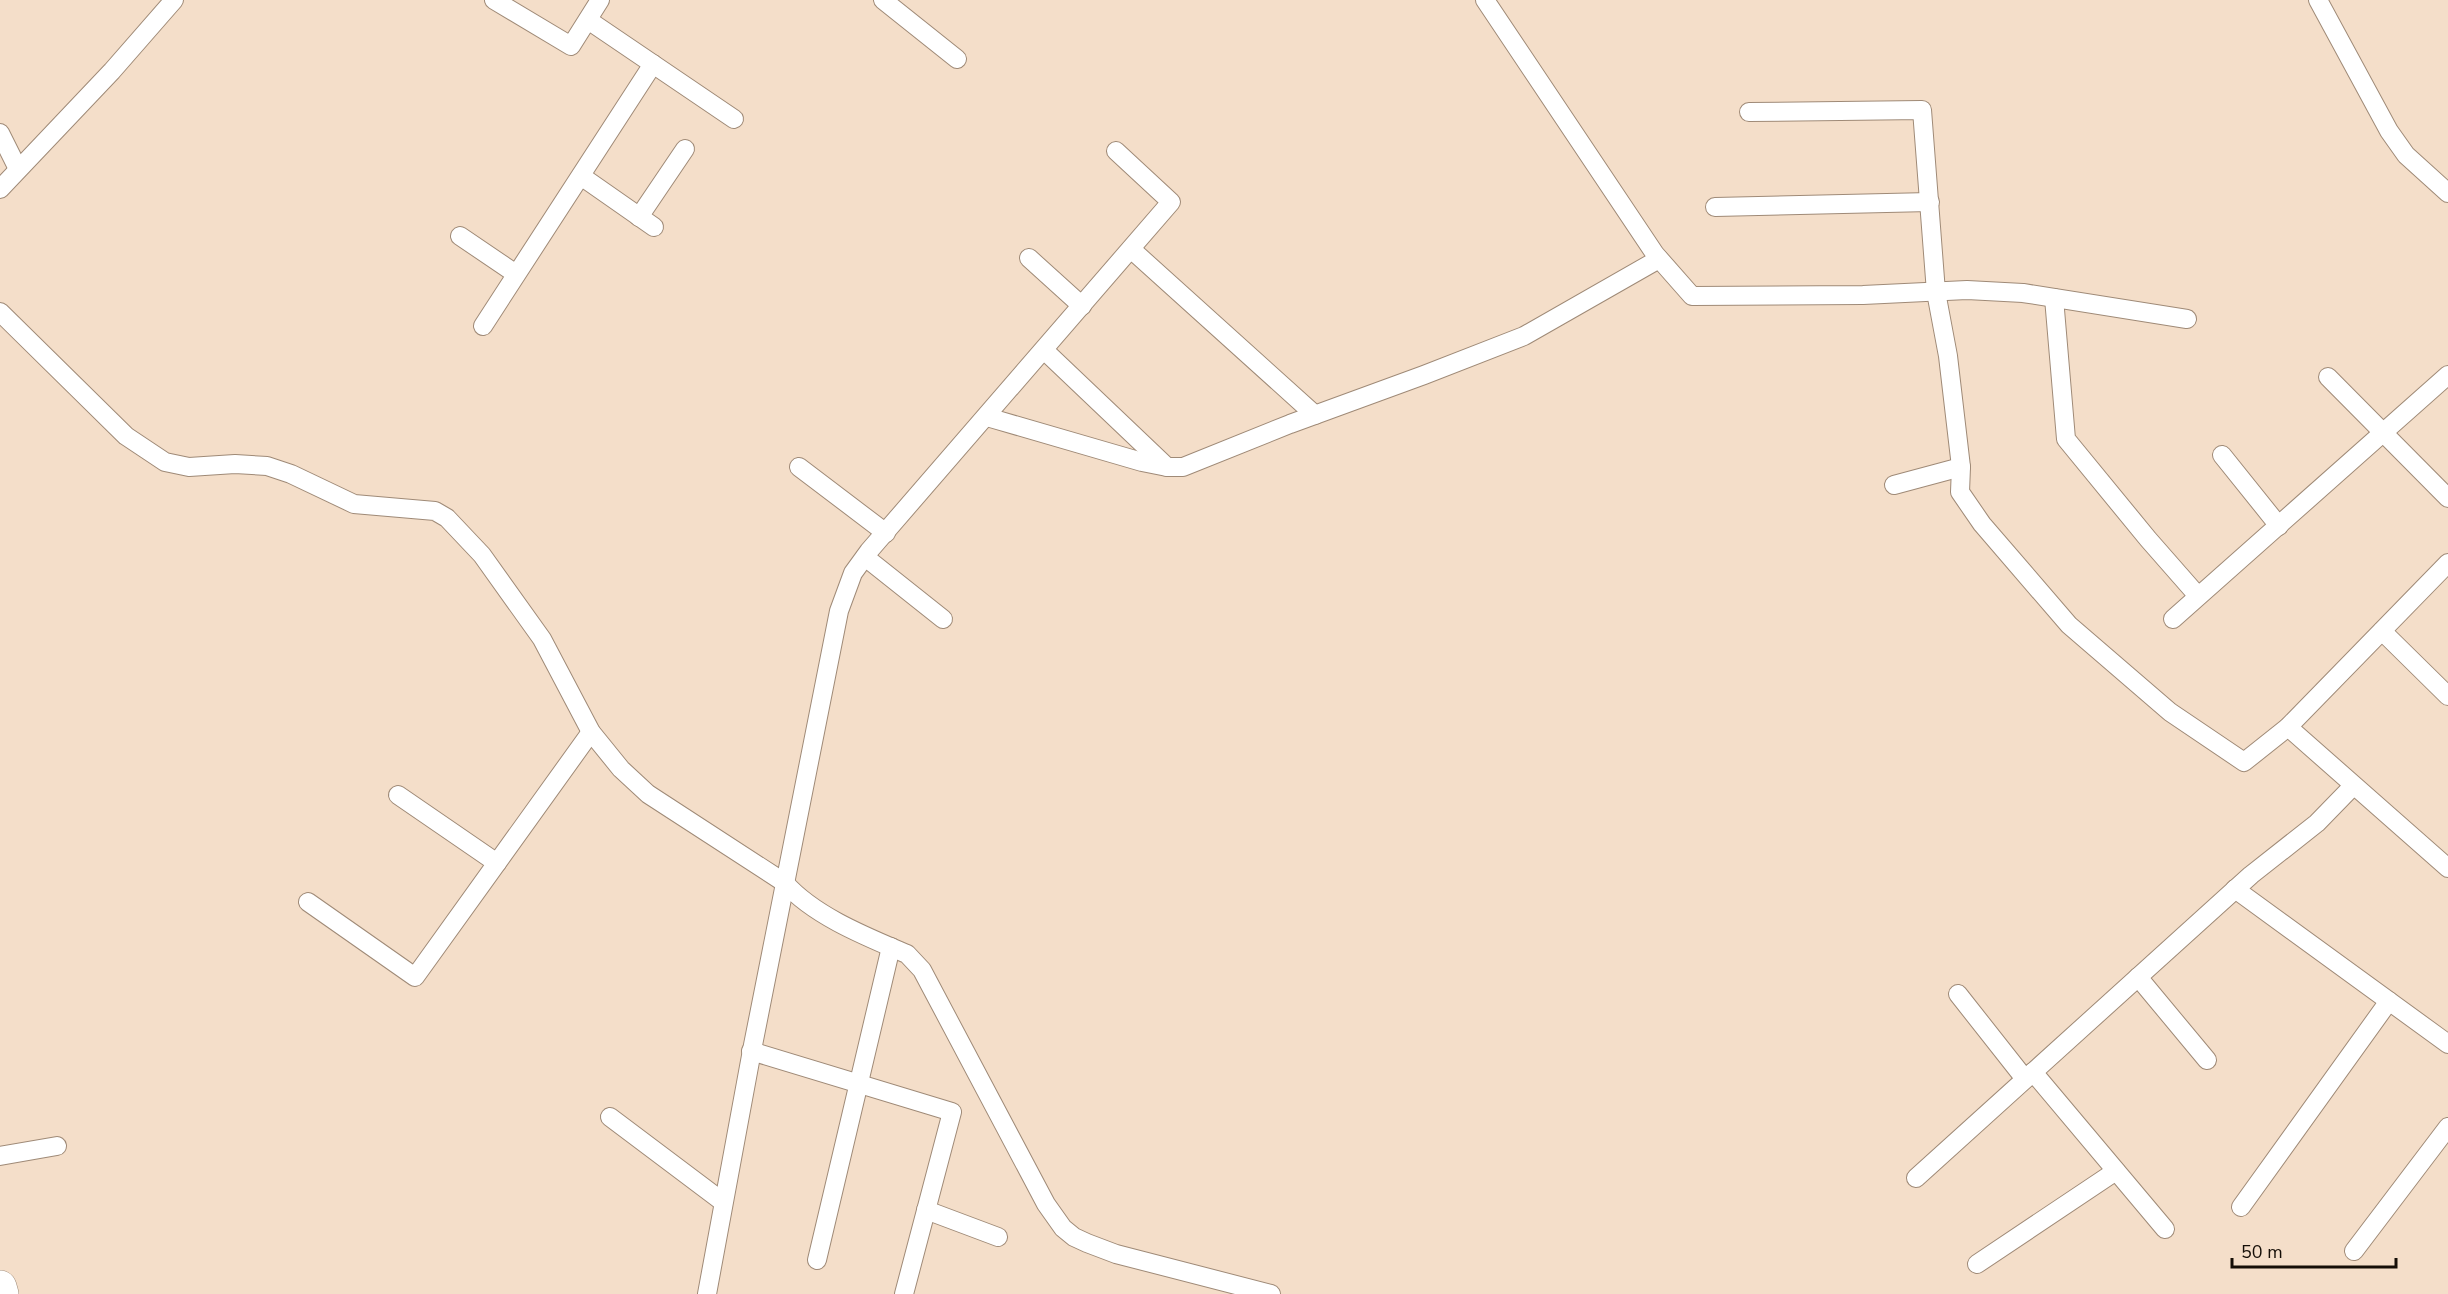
<svg xmlns="http://www.w3.org/2000/svg" width="2448" height="1294" font-family="'Nunito Sans',sans-serif">
<style>
.lines{fill:none;stroke-linecap:round;stroke-linejoin:round}
.street-casing{stroke:#9f8a77;stroke-width:20}
.highway-casing{stroke:#9f8a77;stroke-width:34}
.street{stroke:#fff;stroke-width:18}
.highway{stroke:#fff;stroke-width:33}
</style>
<rect width="100%" height="100%" fill="#f4dec9"/>
<g class="lines">
<g class="street-casing">
<g id="street">
<polyline points="494,0 571,46 600,0"/>
<polyline points="883,0 957,59"/>
<polyline points="1485,0 1655,254 1692,296 1863,295 1967,290 2023,293 2187,319"/>
<polyline points="2318,0 2389,131 2406,155 2448,193"/>
<polyline points="588,20 734,119"/>
<polyline points="1749,112 1922,110 1936,292 1948,356 1961,467 1960,492 1982,524 2069,625 2170,712 2244,762 2288,727 2448,563"/>
<polyline points="0,133 18,169"/>
<polyline points="581,176 654,227"/>
<polyline points="0,189 112,71 174,0"/>
<polyline points="1715,207 1930,202"/>
<polyline points="639,217 685,149"/>
<polyline points="460,236 516,274"/>
<polyline points="1131,249 1315,415"/>
<polyline points="1029,258 1082,306"/>
<polyline points="2054,298 2066,439 2148,539 2198,596"/>
<path d="M0,312l126,124 39,26 24,5 46,-3 32,2 24,8 63,30 81,7 12,7 35,37 60,84 49,93 30,37 27,25 137,89c29,33 82,54 122,71l15,16 124,234 17,24 11,9 13,6 29,11 155,40"/>
<polyline points="483,326 653,64"/>
<polyline points="1044,350 1167,467"/>
<polyline points="2328,377 2448,498"/>
<polyline points="987,417 1142,462 1167,467 1183,467 1290,424 1424,375 1524,336 1659,259"/>
<polyline points="2222,455 2279,526"/>
<polyline points="799,467 886,533"/>
<polyline points="1894,485 1961,467"/>
<polyline points="865,557 943,619"/>
<polyline points="2173,619 2448,375"/>
<polyline points="2382,631 2448,696"/>
<polyline points="2288,727 2448,868"/>
<polyline points="398,795 497,863"/>
<polyline points="2235,889 2448,1044"/>
<polyline points="308,902 415,977 591,732"/>
<polyline points="2138,977 2207,1060"/>
<polyline points="1958,994 2025,1079"/>
<polyline points="751,1051 952,1112 904,1294"/>
<polyline points="2033,1072 2165,1229"/>
<polyline points="610,1117 723,1202"/>
<polyline points="0,1156 57,1146"/>
<polyline points="1916,1178 2251,875 2317,823 2353,786"/>
<polyline points="2241,1207 2389,1001"/>
<polyline points="926,1210 998,1237"/>
<polyline points="2354,1251 2448,1127"/>
<polyline points="817,1260 891,947"/>
<polyline points="1977,1264 2116,1171"/>
<polyline points="707,1294 753,1045 839,611 853,573 869,551 1171,202 1116,151"/>
</g>
</g>
<g class="highway-casing">
<polyline id="highway" points="0,1287 2,1294"/>
</g>
<use href="#street" class="street"/>
<use href="#highway" class="highway"/>
</g>
<path d="M2232 1258v9h164v-9" fill="none" stroke="#150e07" stroke-width="3"/>
<text x="2241" y="1258" font-size="18" fill="#150e07" stroke="#f4dec9" stroke-width="4.5" paint-order="stroke">50 m</text>
</svg>
